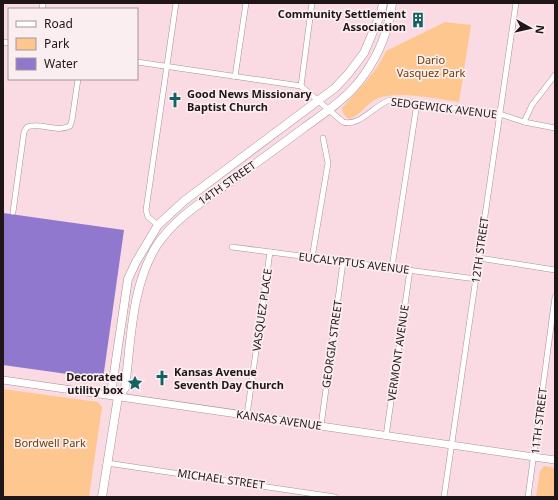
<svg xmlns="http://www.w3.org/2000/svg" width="558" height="500" font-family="'Noto Sans',sans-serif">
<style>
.green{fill:#fec790}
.water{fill:#8f78ce}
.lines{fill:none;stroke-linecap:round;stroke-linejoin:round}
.minor-casing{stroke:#ae9098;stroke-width:6}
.tertiary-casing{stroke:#ae9098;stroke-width:8}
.primary-casing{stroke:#ae9098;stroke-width:9}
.minor{stroke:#fff;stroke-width:5}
.tertiary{stroke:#fff;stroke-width:7}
.primary{stroke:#fff;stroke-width:8}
.labels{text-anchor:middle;stroke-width:3.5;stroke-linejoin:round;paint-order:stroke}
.poi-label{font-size:11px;font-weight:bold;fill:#201518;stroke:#fbeef1;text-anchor:end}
.park-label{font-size:11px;fill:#704100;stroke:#fbeef1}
.street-label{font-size:11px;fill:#201518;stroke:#fbeef1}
</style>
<rect width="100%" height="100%" fill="#fbdbe3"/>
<g class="green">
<path d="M445,22l26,3 -12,77c-23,-3 -62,-12 -83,-3 -10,5 -15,16 -27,20l-5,-4 -2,-7c16,-18 34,-35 44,-57z"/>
<polygon points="3,389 98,402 102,407 89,497 3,497"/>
<polygon points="544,466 555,468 555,497 536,497 540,471"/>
</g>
<polygon class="water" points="3,213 124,230 103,379 3,365"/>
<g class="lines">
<g class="minor-casing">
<g id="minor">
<polyline points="42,9 43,3"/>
<polyline points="3,42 9,43"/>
<path d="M137,62l164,24 42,36c17,5 31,-17 47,-22l110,14 24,8 31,6"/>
<polyline points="235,77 246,3"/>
<polyline points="301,86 312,3"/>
<polyline points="524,122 532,105 555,75"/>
<path d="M13,212l11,-80 3,-5c14,-5 29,6 43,-1l2,-6 6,-41"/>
<polyline points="158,225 148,217 146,210 176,3"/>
<polyline points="232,247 476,279"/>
<polyline points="312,258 328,163 323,138"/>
<polyline points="479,258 555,270"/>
<polyline points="392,267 417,103"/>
<polyline points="247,415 270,252"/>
<polyline points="321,426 343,262"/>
<polyline points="386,436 410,270"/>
<polyline points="107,463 335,497"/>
<polyline points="444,497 516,3"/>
<polyline points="528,497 555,297"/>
</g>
</g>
<g class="tertiary-casing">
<polyline id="tertiary" points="3,380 555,460"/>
</g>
<g class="primary-casing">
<g id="primary">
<path d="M118,397l7,-9c6,-46 6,-102 32,-143 16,-24 40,-40 63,-56 28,-20 57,-41 85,-62 21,-15 44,-30 59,-52 15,-21 25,-46 28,-72"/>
<polyline points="102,497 118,397 112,387 128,279 136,262 158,225 184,201 335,88 348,74 364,53 381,13 383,3"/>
</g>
</g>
<use href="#minor" class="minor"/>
<use href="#tertiary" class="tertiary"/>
<use href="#primary" class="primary"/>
</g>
<defs>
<g id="building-bare" transform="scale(1.2)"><path d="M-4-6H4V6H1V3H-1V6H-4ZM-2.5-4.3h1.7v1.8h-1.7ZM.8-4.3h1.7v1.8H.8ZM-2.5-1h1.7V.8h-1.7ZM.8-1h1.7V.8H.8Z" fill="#136365" stroke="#fbeef1" stroke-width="2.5" paint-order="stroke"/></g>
<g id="church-bare" transform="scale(1.2)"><path d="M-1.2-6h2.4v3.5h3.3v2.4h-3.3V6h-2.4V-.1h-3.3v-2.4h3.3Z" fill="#136365" stroke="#fbeef1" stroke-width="2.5" paint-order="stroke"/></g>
<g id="sight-bare" transform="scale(1.2)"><path d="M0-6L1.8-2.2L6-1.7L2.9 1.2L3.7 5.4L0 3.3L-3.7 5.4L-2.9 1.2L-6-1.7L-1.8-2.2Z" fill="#136365" stroke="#fbeef1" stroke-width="2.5" paint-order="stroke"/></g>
</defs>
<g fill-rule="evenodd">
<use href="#building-bare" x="418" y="20"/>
<use href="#church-bare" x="175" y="100"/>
<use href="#church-bare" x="162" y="378"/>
<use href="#sight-bare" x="135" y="383"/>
</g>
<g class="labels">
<g class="poi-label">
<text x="406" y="18">Community Settlement<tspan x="406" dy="13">Association</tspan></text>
<text x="187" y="98" text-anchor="start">Good News Missionary<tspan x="187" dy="13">Baptist Church</tspan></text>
<text x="174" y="376" text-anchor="start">Kansas Avenue<tspan x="174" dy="13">Seventh Day Church</tspan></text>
<text x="123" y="381">Decorated<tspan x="123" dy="13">utility box</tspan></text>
</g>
<g class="park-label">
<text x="431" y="64">Dario<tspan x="431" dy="13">Vasquez Park</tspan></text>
<text x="50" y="447">Bordwell Park</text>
</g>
<g class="street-label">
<text transform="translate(444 108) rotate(7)" y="4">SEDGEWICK AVENUE</text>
<text transform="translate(227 183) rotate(-35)" y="4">14TH STREET</text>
<text transform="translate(480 250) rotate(-82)" y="4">12TH STREET</text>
<text transform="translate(354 263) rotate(7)" y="4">EUCALYPTUS AVENUE</text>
<text transform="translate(262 310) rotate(-82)" y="4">VASQUEZ PLACE</text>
<text transform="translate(332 344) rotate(-82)" y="4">GEORGIA STREET</text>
<text transform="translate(398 353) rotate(-82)" y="4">VERMONT AVENUE</text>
<text transform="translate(279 420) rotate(8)" y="4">KANSAS AVENUE</text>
<text transform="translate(539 421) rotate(-83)" y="4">11TH STREET</text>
<text transform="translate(221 479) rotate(8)" y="4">MICHAEL STREET</text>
</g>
</g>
<rect width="558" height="500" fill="none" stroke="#201518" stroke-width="8"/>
<rect x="8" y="8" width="130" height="72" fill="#fbeef1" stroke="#a3979a"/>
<rect x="16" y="21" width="20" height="6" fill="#ffffff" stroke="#a3979a"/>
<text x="44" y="28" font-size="12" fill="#201518">Road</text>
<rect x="16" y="38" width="20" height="12" fill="#fec790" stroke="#a3979a"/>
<text x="44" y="48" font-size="12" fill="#201518">Park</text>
<rect x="16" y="58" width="20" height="12" fill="#8f78ce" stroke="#a3979a"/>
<text x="44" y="68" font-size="12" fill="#201518">Water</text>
<g transform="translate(530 28) rotate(98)" stroke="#fbeef1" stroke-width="3" paint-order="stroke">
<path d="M0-3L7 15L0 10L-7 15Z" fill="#201518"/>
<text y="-6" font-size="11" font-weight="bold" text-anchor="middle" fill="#201518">N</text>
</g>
</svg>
